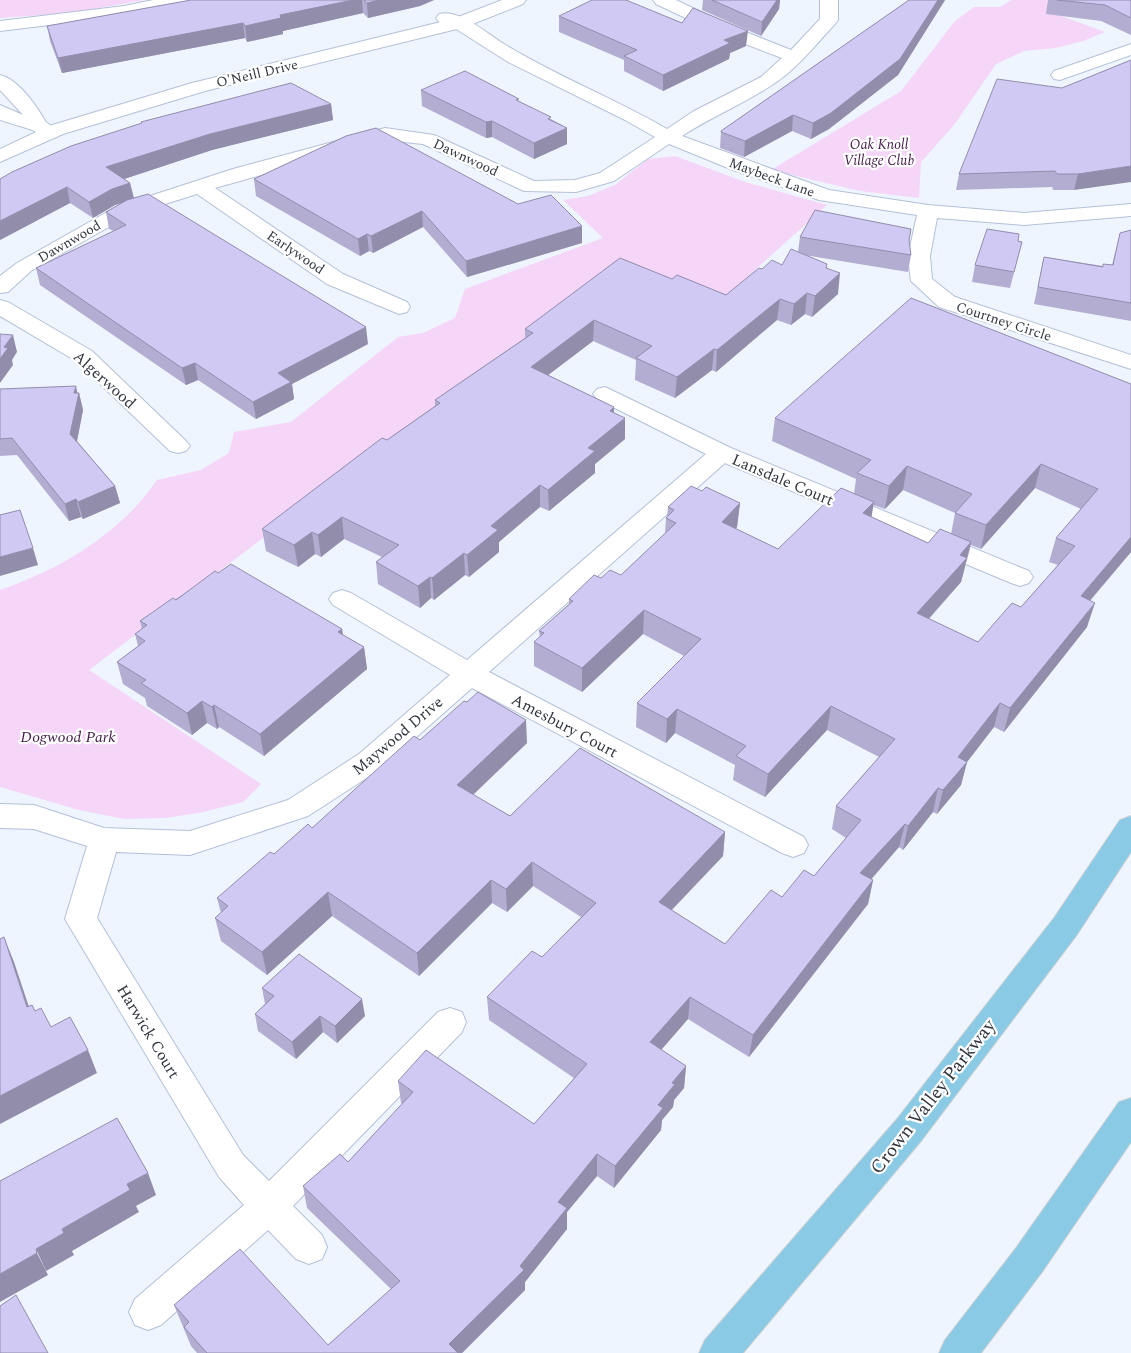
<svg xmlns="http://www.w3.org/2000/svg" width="1131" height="1353" font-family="Spectral,serif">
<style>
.green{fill:#f5d5f8}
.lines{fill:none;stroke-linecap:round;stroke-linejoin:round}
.minor-casing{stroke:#b3c0d8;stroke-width:2}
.tertiary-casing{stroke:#b3c0d8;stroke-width:2}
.secondary-casing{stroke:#b3c0d8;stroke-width:2}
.primary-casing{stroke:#d1d3d5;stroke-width:2}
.minor{fill:#fff;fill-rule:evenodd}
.tertiary{fill:#fff;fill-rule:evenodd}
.secondary{fill:#fff;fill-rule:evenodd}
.primary{fill:#8acae5;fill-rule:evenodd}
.wall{fill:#b3add2;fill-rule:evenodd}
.shaded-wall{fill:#928dab}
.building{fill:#d0c9f4;stroke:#928dab}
.labels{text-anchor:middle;stroke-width:4.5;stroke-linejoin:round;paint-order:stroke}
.far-street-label{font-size:14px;fill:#30353e;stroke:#fff}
.far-park-label{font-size:14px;font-style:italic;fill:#431b48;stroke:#fff}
.street-label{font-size:16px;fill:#30353e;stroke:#fff}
.park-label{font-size:16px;font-style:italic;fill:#431b48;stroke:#fff}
.near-street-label{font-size:19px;fill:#30353e;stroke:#fff}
</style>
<rect width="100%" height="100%" fill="#eff5ff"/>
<g class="green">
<polygon points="0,0 144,0 70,13 0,18"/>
<polygon points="1012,0 1068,0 1050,12 1105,32 1083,41 1056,48 1024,51 996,64 954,125 921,162 919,198 860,191 771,170 901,91 955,21 974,7 1000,7"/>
<path d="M675,156l70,26 82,23 -103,93 -199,41 -436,331 172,114 -18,18 -40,10 -37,6 -42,1 -45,-9 -79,-23v-197c61,-21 120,-56 157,-110l44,-10 28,-17 5,-21 57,-10 107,-85 25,-4 32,-15 10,-29 138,-51 -40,-38 25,-4 27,-11 33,-26z"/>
</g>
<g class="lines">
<g class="minor-casing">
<g id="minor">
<polygon points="153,0 188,0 185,4 124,16 0,31 0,21 124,6"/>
<path d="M653,0h23l55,26 60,24 29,-31v-19h18v20l-3,4c-19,20 -39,46 -63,61 -29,19 -61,32 -90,51l147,54 99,15 96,8 107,-9v12l-107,9 -87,-7 -7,38 2,23 23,18 176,58v14l-192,-62 -28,-26 -3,-25 9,-41 -98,-15 -86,-30 -64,-26 -55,37 -38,11 -52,-1 -101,-47 -38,-4 -170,48 128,86 64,28 3,5 -3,5 -8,2 -72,-30 -130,-90 -67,21 -99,56 -23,21 -8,1v-17l17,-13 99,-56 117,-38 152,-41 49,7 100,46 41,-1 25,-7 55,-36 -30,-17 -117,-58 -55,-35 -14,-5 -3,-4 3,-4c21,-5 47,19 65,30 52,32 110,54 163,85l27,-18 67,-34 21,-19 -63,-24 -63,-30z"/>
<polygon points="1131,44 1131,55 1060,80 1054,79 1051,75 1054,71"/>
<path d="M0,75c19,4 39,34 48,51l-2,4 -7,2 -39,-12v-15l23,10 -23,-25z"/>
<polygon points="0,300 8,302 92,351 186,441 190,446 186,451 178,453 170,451 76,361 0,316"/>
<polygon points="605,387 731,448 1029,571 1033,577 1029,583 1020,586 1011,583 725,463 489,672 804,837 808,845 804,853 793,857 782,853 472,688 379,770 308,816 190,855 116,852 97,918 243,1155 269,1181 438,1012 450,1008 462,1012 466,1022 462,1032 293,1206 322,1235 327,1247 322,1259 309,1264 296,1259 268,1230 161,1325 148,1330 135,1325 129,1312 135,1299 244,1205 219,1177 65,919 87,846 34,829 0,828 0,804 34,805 104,828 190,831 288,800 359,754 450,675 333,605 329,599 333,593 342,590 351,593 467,660 706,454 597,399 593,394 597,389"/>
</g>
</g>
<g class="tertiary-casing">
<path id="tertiary" d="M39,120l7,2 14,11 -3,4c-11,3 -21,-2 -27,-11l2,-4z"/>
</g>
<g class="secondary-casing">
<polygon id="secondary" points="502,0 526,0 523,4 465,27 205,91 63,134 0,162 0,149 49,126 192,83 453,19"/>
</g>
<g class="primary-casing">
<g id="primary">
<polygon points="1131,816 1131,852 1076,936 921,1141 743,1353 699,1353 705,1340 897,1119 1054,918 1120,820"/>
<polygon points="1131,1098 1131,1142 1042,1272 981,1353 939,1353 945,1340 1016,1248 1119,1102"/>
</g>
</g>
<use href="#minor" class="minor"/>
<use href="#tertiary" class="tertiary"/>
<use href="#secondary" class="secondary"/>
<use href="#primary" class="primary"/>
</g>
<g class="wall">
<polygon points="191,0 434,0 420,6 368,18 363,13 283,31 283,34 247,42 245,38 62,73 50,41 47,26"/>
<polygon points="703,0 780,0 779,9 761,36 702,10"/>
<polygon points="909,0 945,0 898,75 829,129 811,139 792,131 744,157 720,148 721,131"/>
<polygon points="1048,0 1131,0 1131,35 1101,21 1046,14"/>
<polygon points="559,16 682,23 746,46 730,53 729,59 663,91 624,71 624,60 559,32"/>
<polygon points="1131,60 1074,190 1053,190 1052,187 956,190 959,174 1062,88"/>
<polygon points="421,90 519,101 567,128 567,144 534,159 492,137 486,138 422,106"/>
<polygon points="331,104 333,120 212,150 124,179 130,183 134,198 368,344 292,384 294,399 256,419 198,380 186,385 40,285 36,268 114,231 109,229 106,212 123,203 115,205 93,218 70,203 0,240 141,123 141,122"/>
<polygon points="346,136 582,243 467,277 423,227 373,253 369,251 360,256 256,196 254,179"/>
<polygon points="911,229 909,241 911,255 908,272 804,255 827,264 827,268 838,294 812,317 805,314 791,325 777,320 716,372 712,370 675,398 635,380 636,360 593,341 548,375 614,407 614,413 625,439 595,464 595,473 549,511 540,507 499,542 499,552 469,577 465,575 434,600 431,598 420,608 378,584 376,562 382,557 344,539 321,557 315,554 298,567 266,551 262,529 435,406 435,400 525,338 525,329 672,279 726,295 762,269 782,265 798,252 800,237"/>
<polygon points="1131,230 1131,321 1034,304 1044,257 1103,266 1112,265 1120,233"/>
<polygon points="1018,241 1022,242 1010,288 972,282 975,265"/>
<path d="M1131,384v168l-41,49 -3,26 -83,105 -10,-5 -27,35 -6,23 -24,29 -4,-2 -30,38 -4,-3 -28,32 2,1 -5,24 -119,153 -61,-38 -27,31 25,16 -2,22 -10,12 -1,7 -11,13 -1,10 -47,58 -17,-12 -30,36v17l-42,53v8l-63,63h-265l-6,-7 -17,-41 154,40 63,-56 -84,-81 -4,-22 45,-24 54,-58 -1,-1 -3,-22 136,43 40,-46 -85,-58 -2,-23 55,-40 39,-40 -48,-31 -26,26 -15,-9 -73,73 -87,-60 -65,59 -46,-34 -6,-23 6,-5 -4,-15 57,-44 38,-26 108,-88 107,3 -54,52 37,21 215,16 -2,24 -51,54 53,34 57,-47 32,-21 32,-38 -14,-9 4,-23 43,-49 -52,-27 -62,67 -32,-17 2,-15 -60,-32 -9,10 -30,-16 1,-24 47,-47 -41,-22 -61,58 -48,-26v-24l6,-5 -1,-6 30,-27v-5l32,-21 20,-3 44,-41 1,-16 1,-1 1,-10 34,-16 38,12 -3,24 -1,2 42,20 76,-55 2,-15 -84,-38 3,-23zM1035,488l46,21 -25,29 -7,24 9,3 -37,42 -43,35 -49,-23 32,-37 10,-37 10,4zM903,490l52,23 -4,21 -23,9 -57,-26 2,-12 12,4z"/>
<polygon points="0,389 79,393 83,410 77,441 115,486 120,503 83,519 81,517 69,521 17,455 0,456"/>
<polygon points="218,573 342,629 343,635 364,647 367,669 264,756 219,727 217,729 207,723 192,735 147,706 145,698 123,684 117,662 138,646 135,634 142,629 140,621"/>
<polygon points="262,988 365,1016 337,1043 323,1032 296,1059 258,1031 255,1014 265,1004"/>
</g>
<g class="shaded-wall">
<polygon points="353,0 362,0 363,13 283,31 283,34 247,42 245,26 280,15"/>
<polygon points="379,0 434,0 420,6 368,18 367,3"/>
<polygon points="777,0 780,0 779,9 761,36 762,22"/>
<polygon points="938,0 945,0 898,75 829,129 811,139 813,123"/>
<polygon points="243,23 245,38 62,73 58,58"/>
<polygon points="748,31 746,46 730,53 729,59 663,91 663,75 724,40"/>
<polygon points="331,104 333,120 212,150 109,184 106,167 210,134"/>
<polygon points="793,115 792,131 744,157 745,141"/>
<polygon points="492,121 492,137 486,138 486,122"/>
<polygon points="567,128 567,144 534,159 534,143"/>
<polygon points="1131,166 1131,182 1074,190 1078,174"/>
<polygon points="130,183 134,199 115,205 93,218 89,202 112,189"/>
<polygon points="67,187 70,203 0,240 0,221"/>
<polygon points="422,211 423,227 373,253 371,236"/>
<polygon points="582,226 582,243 467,277 466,261"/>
<polygon points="367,234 369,251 360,256 358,239"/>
<polygon points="827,264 825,285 840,273 838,294 812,317 815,296"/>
<polygon points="807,293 805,314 791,325 794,304"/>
<polygon points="780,299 777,320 716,372 717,350"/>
<polygon points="594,320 593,341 531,388 531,367"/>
<polygon points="366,327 368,344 292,384 294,399 256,419 253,402 278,373"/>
<polygon points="13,335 17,352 12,360 13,365 0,383 0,359 4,347"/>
<polygon points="714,349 712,370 675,398 677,377"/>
<polygon points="195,363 198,380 186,385 182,368"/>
<polygon points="76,386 78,396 79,393 83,410 75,451 70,434 74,393"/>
<polygon points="614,407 614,427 625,418 625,439 595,464 595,473 549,511 548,490 588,448 610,411"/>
<polygon points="1041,464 1035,488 981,549 986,525"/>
<polygon points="907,466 903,490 885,509 889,486"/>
<polygon points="540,485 540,507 499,542 499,552 469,577 467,555 491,526"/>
<polygon points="115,486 120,503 83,519 78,502"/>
<polygon points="76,499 81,517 69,521 65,504"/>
<polygon points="874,502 870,526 863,513"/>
<polygon points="740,503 737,527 720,546 722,522"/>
<polygon points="342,517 344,539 321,557 318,535"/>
<polygon points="312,532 315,554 298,567 294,545"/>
<polygon points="1131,537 1131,552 1073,620 1081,596"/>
<polygon points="971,542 961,582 912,637 917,613 960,555"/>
<polygon points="33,548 38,565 0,576 0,557"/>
<polygon points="464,553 465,575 434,600 432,578"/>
<polygon points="430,577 431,598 420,608 418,586"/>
<polygon points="1095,603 1087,627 1004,732 1010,708"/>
<polygon points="644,610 643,634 582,692 582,668"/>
<polygon points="342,629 345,651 338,632"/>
<polygon points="364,647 367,669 264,756 260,734"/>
<polygon points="202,701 207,723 192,735 187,713"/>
<polygon points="1000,703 994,727 967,762 961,785 937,814 943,790 958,757"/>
<polygon points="214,705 219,727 217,729 212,707"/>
<polygon points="831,706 827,730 765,797 768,774"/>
<polygon points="677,709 675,733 666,743 667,719"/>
<polygon points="526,720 527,743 459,808 457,785"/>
<polygon points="938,788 933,812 903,850 908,826"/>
<polygon points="905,824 899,847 856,897 860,873"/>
<polygon points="725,832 723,856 657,925 659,902"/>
<polygon points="532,862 533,886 507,912 506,889"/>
<polygon points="491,880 492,903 419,976 417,953"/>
<polygon points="873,880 868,904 749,1057 753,1035"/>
<polygon points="328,892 332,916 267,975 262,952"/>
<polygon points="4,937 14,962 37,1031 27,1007"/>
<polygon points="690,997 688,1019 648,1065 650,1042"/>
<polygon points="362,999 365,1016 337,1043 335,1026"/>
<polygon points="320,1016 323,1032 296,1059 292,1042"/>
<polygon points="88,1050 97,1073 0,1124 0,1096"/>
<polygon points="686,1066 684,1088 674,1100 673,1107 662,1120 661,1130 614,1188 615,1166 672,1083"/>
<polygon points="597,1154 597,1176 567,1212 567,1229 525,1282 525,1290 462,1353 450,1353 449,1344 520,1266 558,1202"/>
<polygon points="148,1173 156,1195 136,1206 139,1212 72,1251 74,1255 46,1271 36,1249 62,1229 127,1184"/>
<polygon points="37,1253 48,1275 0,1302 0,1274"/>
</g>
<g class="building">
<polygon points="191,0 353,0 280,15 281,18 245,26 243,23 58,58 47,26"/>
<polygon points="364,0 379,0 367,3"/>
<polygon points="592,0 626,0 682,23 693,8 748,31 724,40 730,43 663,75 624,56 637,50 559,16"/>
<polygon points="712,0 777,0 762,22"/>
<polygon points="909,0 938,0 900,59 831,113 813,123 793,115 745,141 721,132 721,131"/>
<polygon points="1057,0 1131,0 1131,18 1105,5"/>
<polygon points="1131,60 1131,166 1078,174 1057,174 1055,171 959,174 997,79 1062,88"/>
<polygon points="465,71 519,99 516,100 551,117 548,119 567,128 534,143 492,121 486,122 421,90"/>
<polygon points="291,83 331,104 210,134 106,167 130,183 112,189 89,202 67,187 0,221 0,179 12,172 71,146 142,123 141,122"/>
<polygon points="376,128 518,204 551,195 582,226 466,261 422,211 371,236 367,234 358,239 254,179 346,136"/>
<polygon points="148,194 366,327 278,373 291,382 253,402 195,363 182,368 36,268 126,225 106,212 127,200"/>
<polygon points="815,210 911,229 909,240 911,255 800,237"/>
<polygon points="987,229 1019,234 1018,241 1022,242 1014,272 975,265"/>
<polygon points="1131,230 1131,303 1038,287 1044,257 1103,267 1103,264 1113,265 1120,233"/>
<polygon points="791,249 827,264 826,268 840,273 815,296 807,293 794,304 780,299 717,350 714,349 677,377 636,358 652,346 594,320 531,367 614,407 610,411 625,418 588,448 595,451 548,490 540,485 491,526 498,530 467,555 464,553 432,578 430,577 418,586 376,562 399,545 342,517 318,535 312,532 294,545 262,529 382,438 387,440 440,403 435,400 533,333 525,329 620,258 672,279 677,275 726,295 759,268 762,269 772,260 782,265"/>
<polygon points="911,298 1131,384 1131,537 1081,596 1095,603 1010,708 1000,703 958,757 967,762 943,790 938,788 908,826 905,824 860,873 873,880 753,1035 690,997 650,1042 686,1066 672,1083 675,1084 658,1105 663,1108 615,1166 597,1154 558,1202 567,1208 520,1266 524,1270 449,1344 458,1353 207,1353 184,1327 189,1322 174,1305 240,1249 328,1345 400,1281 303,1186 340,1154 348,1162 413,1092 398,1081 426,1050 534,1124 587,1064 487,997 532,951 542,957 596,903 532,862 506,889 491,880 417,953 328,892 262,952 215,918 228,906 217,898 270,852 274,854 308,824 312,828 414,736 420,740 464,701 467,702 478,692 526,720 457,785 510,816 580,748 725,832 659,902 725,944 771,890 782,897 804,870 814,876 861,820 836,806 895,739 831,706 768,774 736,756 746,746 677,709 667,719 637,703 701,639 644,610 582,668 534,642 544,633 539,631 573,601 569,599 594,575 601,578 610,570 621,575 676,523 666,518 674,510 668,507 691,486 702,491 706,487 740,503 722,522 778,549 841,488 874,502 863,513 928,543 940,529 971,542 960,555 967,558 917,613 978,642 1012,603 1021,607 1075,546 1056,538 1098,489 1041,464 986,525 955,513 972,494 907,466 889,486 857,473 871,460 775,418"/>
<polygon points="0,334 13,335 4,347 8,348 0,359"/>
<polygon points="76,386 74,393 79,393 70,434 115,486 78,502 76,499 65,504 12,438 0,439 0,389"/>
<polygon points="20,510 33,548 0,557 0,515"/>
<polygon points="231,564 342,629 338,632 364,647 260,734 214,705 212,707 202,701 187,713 141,683 146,680 117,662 145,641 135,634 147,625 140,621 173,598 176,600 215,571 218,573"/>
<polygon points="4,937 27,1007 32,1005 35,1011 41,1008 51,1027 70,1017 88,1050 0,1096 0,939"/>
<polygon points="299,954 362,999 335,1026 320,1016 292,1042 255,1014 274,996 262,988"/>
<polygon points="117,1118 148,1173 127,1184 130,1190 62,1229 64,1233 36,1249 37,1253 0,1274 0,1181"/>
<polygon points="16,1295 48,1353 0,1353 0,1306"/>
</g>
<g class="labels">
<g class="far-street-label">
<text transform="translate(257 73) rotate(-13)" y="5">O'Neill Drive</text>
<text transform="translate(466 157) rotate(25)" y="5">Dawnwood</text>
<text transform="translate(772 177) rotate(20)" y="5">Maybeck Lane</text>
<text transform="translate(69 241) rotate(-30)" y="5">Dawnwood</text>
<text transform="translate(296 252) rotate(34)" y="5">Earlywood</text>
<text transform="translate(1004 321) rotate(18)" y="5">Courtney Circle</text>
</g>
<g class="far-park-label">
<text x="879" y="149">Oak Knoll<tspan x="879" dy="16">Village Club</tspan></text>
</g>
<g class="street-label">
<text transform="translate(105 379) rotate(42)" y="6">Algerwood</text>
<text transform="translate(783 479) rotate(23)" y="6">Lansdale Court</text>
<text transform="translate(565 725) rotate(28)" y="6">Amesbury Court</text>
<text transform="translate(397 735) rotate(-40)" y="6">Maywood Drive</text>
<text transform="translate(149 1031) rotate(59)" y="6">Harwick Court</text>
</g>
<g class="park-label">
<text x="68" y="742">Dogwood Park</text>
</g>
<g class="near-street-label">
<text transform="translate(932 1096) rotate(-52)" y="7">Crown Valley Parkway</text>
</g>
</g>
</svg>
